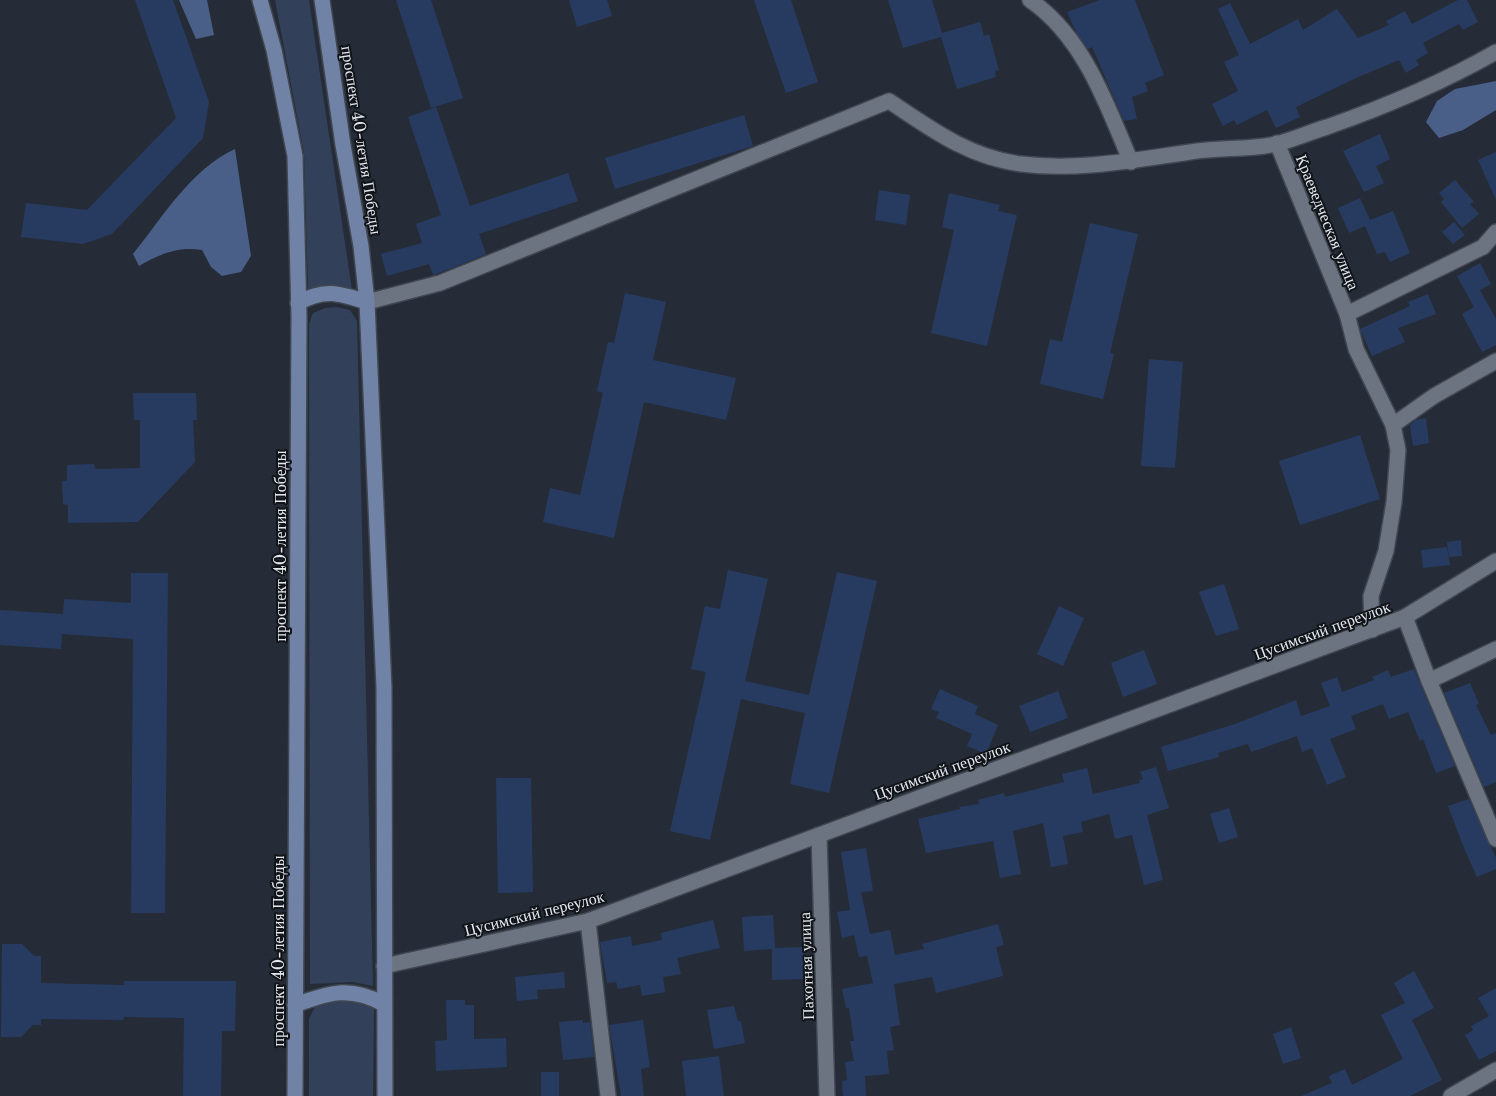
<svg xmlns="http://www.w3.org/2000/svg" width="1496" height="1096" font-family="'Libre Baskerville',serif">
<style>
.green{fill:#334059}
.forest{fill:#495f87}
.building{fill:#273b61}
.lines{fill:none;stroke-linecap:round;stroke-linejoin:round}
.street-casing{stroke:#414750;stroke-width:18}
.secondary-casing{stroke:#414750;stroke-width:18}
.street{stroke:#6d7481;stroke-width:15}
.secondary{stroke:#7082a5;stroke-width:15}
.labels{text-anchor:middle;stroke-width:4;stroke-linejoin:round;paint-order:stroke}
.street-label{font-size:16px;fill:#e3e8ef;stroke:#111419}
</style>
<rect width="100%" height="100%" fill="#252c37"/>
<g class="green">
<polygon points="275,0 309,0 352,290 327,285 308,289 304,153"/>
<polygon points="336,307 350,310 357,321 373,986 353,982 310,984 309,324 313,313 325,308"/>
<polygon points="344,1000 360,1001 374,1008 373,1096 309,1096 309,1019 315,1007 327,1002"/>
</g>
<g class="forest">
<polygon points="179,0 207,0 214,35 196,39"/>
<polygon points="1496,81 1496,110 1463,130 1439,138 1426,122 1437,101 1455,89"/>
<path d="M235,149l16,107 -10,16 -19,4 -11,-9 -9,-17c-24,-4 -42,4 -63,16l-6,-12c29,-36 58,-85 102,-105z"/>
</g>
<g class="building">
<polygon points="135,0 173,0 209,102 203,138 112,234 83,244 21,237 26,203 87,210 176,118"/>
<polygon points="396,0 431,0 463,98 431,108"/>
<polygon points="569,0 607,0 612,16 577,27"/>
<polygon points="754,0 791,0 818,82 786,93"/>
<polygon points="888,0 932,0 942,33 980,22 984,36 989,34 999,70 995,71 996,77 957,89 941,37 903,48"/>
<polygon points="1100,0 1135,0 1164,75 1145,83 1148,91 1132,97 1137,119 1124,121 1092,47 1088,49 1077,34 1067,12"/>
<polygon points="1458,0 1467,0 1478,22 1463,30 1459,24 1423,43 1428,53 1416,60 1419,65 1406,73 1399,60 1356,78 1296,107 1300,117 1276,128 1267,110 1237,125 1234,120 1223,126 1212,104 1238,91 1224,62 1239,55 1218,9 1230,3 1250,44 1298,19 1303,30 1337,9 1358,38 1389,25 1386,21 1405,11 1412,24"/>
<polygon points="436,107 470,206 568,173 578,201 479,234 486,254 452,268 433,275 429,264 387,276 381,254 422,243 416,224 441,215 408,117"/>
<polygon points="744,115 753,146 615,189 605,158"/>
<polygon points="1380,134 1390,159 1376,166 1384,183 1364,192 1343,151"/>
<polygon points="1496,152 1496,200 1478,160"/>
<polygon points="1455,180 1474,202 1470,204 1479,214 1462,228 1441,202 1444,199 1439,193"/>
<polygon points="879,190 910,195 906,225 875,220"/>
<polygon points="949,193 1000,205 998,211 1017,215 987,346 931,333 954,230 942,227"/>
<polygon points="1360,198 1370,220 1393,211 1410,253 1390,262 1385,252 1377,254 1365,226 1349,233 1338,208"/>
<polygon points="1454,222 1465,235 1453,244 1442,232"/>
<polygon points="1090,223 1138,234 1110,353 1114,354 1103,399 1040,384 1050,339 1062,342"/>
<polygon points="1480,263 1491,284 1480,290 1496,319 1496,345 1482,352 1462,314 1474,307 1457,276"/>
<polygon points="625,293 666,302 653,360 736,378 726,420 644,402 614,538 543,522 550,488 580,495 603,393 597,391 608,342 614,343"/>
<polygon points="1428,294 1436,314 1398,328 1405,342 1372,356 1360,329 1410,306 1408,302"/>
<polygon points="1149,359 1183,362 1175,468 1141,466"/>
<polygon points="133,393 196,393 197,420 193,420 195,462 138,522 68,523 68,505 63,504 62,481 67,481 67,465 94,464 95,469 140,468 140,420 134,420"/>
<polygon points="1426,418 1429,443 1413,446 1410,425 1416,420"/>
<polygon points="1360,435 1380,499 1300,525 1279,461"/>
<polygon points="1461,540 1462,556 1449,557 1447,542"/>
<polygon points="1447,547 1450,565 1423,568 1421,550"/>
<polygon points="728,570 768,579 745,681 809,695 837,572 877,581 829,793 790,784 805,713 741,699 710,840 670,831 706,672 691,669 705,606 720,609"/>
<polygon points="131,573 168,573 165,913 131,913 133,639 62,634 61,649 0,645 0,610 63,614 64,599 131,603"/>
<polygon points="1224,584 1239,629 1216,636 1199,592"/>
<polygon points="1059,606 1084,618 1063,666 1037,654"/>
<polygon points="1144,650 1157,684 1123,697 1111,663"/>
<polygon points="1414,669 1455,766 1436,773 1423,739 1420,741 1408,712 1389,719 1383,704 1351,716 1356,729 1330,739 1346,777 1327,785 1312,748 1302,752 1297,736 1251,752 1248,744 1218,753 1219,757 1168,771 1161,747 1235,724 1296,700 1301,716 1330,706 1321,683 1337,677 1342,692 1374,680 1372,677 1388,670 1391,677"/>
<polygon points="1470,683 1479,704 1476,705 1491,735 1496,733 1496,782 1484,787 1444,693"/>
<polygon points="940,689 978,706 975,714 998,725 986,754 967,746 972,734 936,718 939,712 931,709"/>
<polygon points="1058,691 1068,718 1030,732 1019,706"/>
<polygon points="1156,767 1169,808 1147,815 1163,880 1144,885 1132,835 1115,839 1109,814 1081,822 1083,832 1063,836 1068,864 1051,867 1043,823 1013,831 1021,874 1000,878 993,841 926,853 918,819 960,809 959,807 979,804 978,800 1004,793 1005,797 1064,782 1062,774 1087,768 1093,794 1140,783 1139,780 1143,779 1140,772"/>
<polygon points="496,778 531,778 533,892 498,893"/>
<polygon points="1469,799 1496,858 1496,869 1477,877 1464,848 1448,806"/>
<polygon points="1229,808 1238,837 1219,843 1210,814"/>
<polygon points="866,848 873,891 861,892 870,934 890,930 895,955 924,949 922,944 998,924 1004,945 996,947 1003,976 936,993 932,977 894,984 900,1025 890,1027 894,1050 887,1051 889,1074 865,1076 866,1096 843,1096 842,1081 847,1080 845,1062 854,1061 850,1041 854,1041 849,1008 846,1008 842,989 873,983 867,956 859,957 854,935 842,938 837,912 850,910 841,852"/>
<polygon points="773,915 775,948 805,947 806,979 772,980 772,949 744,951 742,917"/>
<polygon points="713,920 720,948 677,958 681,974 663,977 665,992 642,996 640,985 618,989 616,982 607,983 600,942 631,936 632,946 662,940 661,933"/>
<polygon points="2,944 22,944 34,956 41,956 41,983 124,985 124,981 236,981 235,1031 222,1031 221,1096 183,1096 184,1018 124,1017 123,1020 41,1019 41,1025 33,1025 21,1037 1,1037"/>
<polygon points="1414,971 1434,1008 1412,1020 1442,1080 1410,1096 1301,1096 1332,1083 1329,1076 1345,1069 1352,1085 1403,1059 1381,1015 1405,1003 1394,983"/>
<polygon points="564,972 565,988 537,990 538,999 517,1001 515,977"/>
<polygon points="1496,988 1496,1051 1479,1060 1465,1035 1473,1030 1471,1026 1489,1016 1478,998"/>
<polygon points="446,1000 465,1000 465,1005 474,1005 474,1039 506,1038 507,1067 436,1071 435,1041 447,1040"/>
<polygon points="734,1006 738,1021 741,1021 745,1043 714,1049 707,1010"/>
<polygon points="583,1020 583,1023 590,1022 594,1057 563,1060 559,1022"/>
<polygon points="643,1020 650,1067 641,1069 644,1096 621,1096 609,1025"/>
<polygon points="1291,1027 1301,1058 1283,1064 1273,1034"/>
<polygon points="719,1056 724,1096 686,1096 682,1061"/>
<rect x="541" y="1072" width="18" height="24"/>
</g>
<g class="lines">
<g class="street-casing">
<g id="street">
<path d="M1030,0c54,37 77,105 101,162"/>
<polyline points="1277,143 1347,314 1356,349 1393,425 1398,450 1394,502 1386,551 1371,596 1372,630"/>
<path d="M367,302l73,-19 449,-182c42,28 79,56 132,63 57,7 113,-4 169,-12 29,-5 58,-2 86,-8 17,-4 34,-12 51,-17 60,-21 113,-43 169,-75"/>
<polyline points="1347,314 1483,247 1496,232"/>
<polyline points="1393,425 1434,396 1496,361"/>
<polyline points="1405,617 1429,681 1496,839"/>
<polyline points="1429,681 1496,649"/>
<polyline points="819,835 827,1096"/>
<polyline points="588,921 608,1096"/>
<polyline points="384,966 588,921 1405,617 1496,561"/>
<polyline points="1451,1096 1496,1070"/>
</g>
</g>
<g class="secondary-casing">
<g id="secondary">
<polyline points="260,0 274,50 295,156 299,317 295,1096"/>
<polyline points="322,0 343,145 361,246 367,302 384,688 385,1096"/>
<path d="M298,303c26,-15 41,-10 69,-1"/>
<path d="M295,1005c35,-13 55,-19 89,-1"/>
</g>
</g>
<use href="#street" class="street"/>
<use href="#secondary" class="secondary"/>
</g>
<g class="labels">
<g class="street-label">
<text transform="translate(362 140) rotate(81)" y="6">проспект 40-летия Победы</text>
<text transform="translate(1328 222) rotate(68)" y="6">Краеведческая улица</text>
<text transform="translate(280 546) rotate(-90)" y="6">проспект 40-летия Победы</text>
<text transform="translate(1322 630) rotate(-20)" y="6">Цусимский переулок</text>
<text transform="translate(942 770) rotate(-20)" y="6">Цусимский переулок</text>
<text transform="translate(534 913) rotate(-14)" y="6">Цусимский переулок</text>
<text transform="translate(278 951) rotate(-90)" y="6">проспект 40-летия Победы</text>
<text transform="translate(806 966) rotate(-92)" y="6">Пахотная улица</text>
</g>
</g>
</svg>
